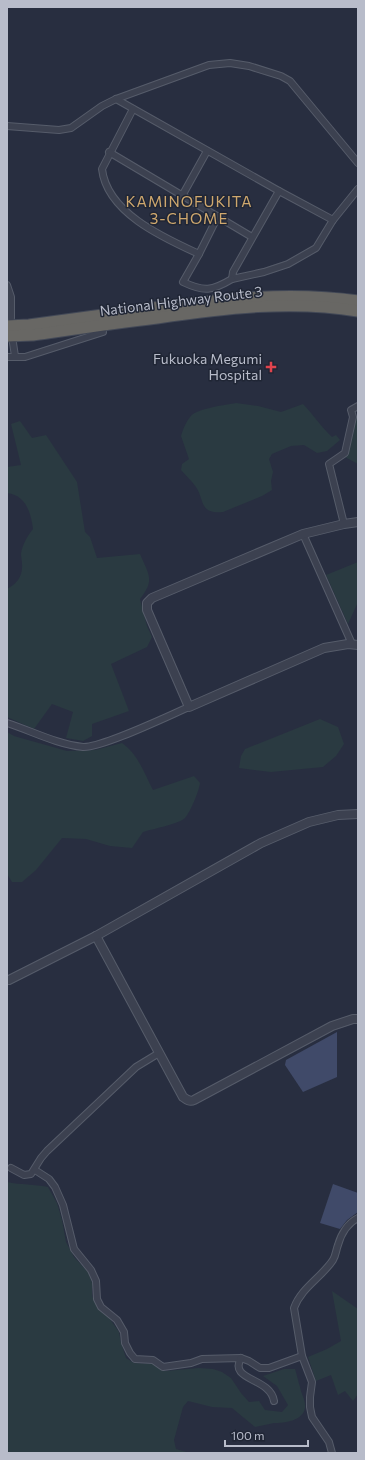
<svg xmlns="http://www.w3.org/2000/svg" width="365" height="1460" font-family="Commissioner,sans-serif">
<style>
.green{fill:#2a3a41}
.water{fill:#404a69}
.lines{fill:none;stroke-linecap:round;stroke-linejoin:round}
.minor-casing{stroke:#565c6a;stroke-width:8}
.tertiary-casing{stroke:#565c6a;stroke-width:10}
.trunk-casing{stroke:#434957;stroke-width:13}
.minor{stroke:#3c4150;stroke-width:6}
.tertiary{stroke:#3c4150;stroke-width:8}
.trunk{stroke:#686764;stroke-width:11}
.health-dot{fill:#e0444e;stroke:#202635;stroke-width:1.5}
.labels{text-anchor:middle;stroke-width:3;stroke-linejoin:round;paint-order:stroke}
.street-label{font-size:14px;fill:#b8bcca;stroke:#202635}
.poi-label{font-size:14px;fill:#b8bcca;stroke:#202635;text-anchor:end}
.neighbourhood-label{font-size:15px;letter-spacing:1px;fill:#cfa86e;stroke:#202635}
</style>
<rect width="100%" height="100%" fill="#282e40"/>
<g class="green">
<path d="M236,403l22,3 23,6 22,-8c10,10 18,23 29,33l4,-2 4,5 -13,11 -10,2 -13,-8 -13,1 -19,8 -3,5 4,13 -2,9 1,9 -10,6 -39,16c-24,2 -18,-11 -27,-25 -4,-6 -10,-11 -15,-17l1,-6 7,-5 -8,-23c2,-7 6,-17 12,-22 9,-6 32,-9 43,-11z"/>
<path d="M358,415v49l-13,-7c2,-13 3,-32 13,-42z"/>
<path d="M20,421l12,17 14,-3 31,47 8,50 5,5 7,21 43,-4c9,21 15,26 0,45l7,27 5,11 -5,10 -36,17 18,47 -37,13v12l-9,5 -17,-3 7,-26 -21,-8 -18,25 -27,-12v-128c10,-5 16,-13 15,-25 0,-3 -1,-7 -1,-10 1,-9 7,-19 12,-25 -2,-16 -7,-34 -26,-36v-26l14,-2 -10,-41z"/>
<polygon points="358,562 358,602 348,624 326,575"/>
<polygon points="320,719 338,727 344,744 336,756 323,767 271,772 239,768 241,756 245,749"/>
<path d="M7,732l7,4 53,15 28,-1 27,-7c16,11 22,30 31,47l41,-14 6,7c-1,8 -10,30 -15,35 -6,6 -33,11 -42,14l-11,16 -22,-2 -24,-7 -24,-1 -26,32 -14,12h-10l-5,-8z"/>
<path d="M7,1182c14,3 27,2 41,5l9,16 5,17 4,22 8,15 14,15 4,11v13l6,12 9,7 12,17 2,11 5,15 8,5 19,1 12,7 34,-3 14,1 9,3 9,6 10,15 8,9 10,-1 6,9 17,2 6,-7 -11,-19 -14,-10 21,-7h11c2,6 3,12 5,18 1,7 6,13 5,21 -2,13 -21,15 -31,15 -6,1 -13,3 -19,4l-23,-19 -20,-1 -24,-6 -5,6 -9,33 2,9 14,4h-183z"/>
<polygon points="332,1291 358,1309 358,1394 353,1401 345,1391 338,1395 331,1375 316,1381 308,1357 327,1349 341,1341"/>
</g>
<g class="water">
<polygon points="337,1032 337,1077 303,1092 285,1065 286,1060"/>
<polygon points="333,1184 358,1193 358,1212 347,1220 340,1229 320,1223"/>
</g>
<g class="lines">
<g class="minor-casing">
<g id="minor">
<polyline points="116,99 279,191 333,220"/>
<path d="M133,109l-31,60c5,44 62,69 97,85l19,-38"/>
<polyline points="7,126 59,130 71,128 102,106 116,99 209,65 230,63 249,66 281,76 290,81 358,163"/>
<polyline points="109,152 252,237"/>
<polyline points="279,191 233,272 232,279 264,272 288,264 316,248 333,220 358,189"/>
<polyline points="182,196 207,151"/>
<path d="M199,254l-16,28c21,10 29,9 49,-3"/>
<polyline points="7,285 11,297 11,318"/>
<polyline points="13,343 15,356"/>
<polyline points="7,357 25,357 103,332 102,325"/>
<polyline points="344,524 329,464 345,453 353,417 351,410 358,406"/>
<polyline points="303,534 352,644"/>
<path d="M7,723c25,8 49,21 76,24 19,1 85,-31 106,-40"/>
<polyline points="11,1168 24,1175 31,1174 41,1158 47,1151 99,1102 136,1067 159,1053"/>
<polyline points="35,1170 49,1179 55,1187 63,1205 74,1249 91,1270 96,1281 97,1299 101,1307 117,1320 124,1332 125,1343 130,1353 135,1359 153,1360 163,1367 191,1363 202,1359 241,1358 249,1361 260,1368 269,1368 302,1356"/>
<path d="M241,1358c-13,23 29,19 33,43"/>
<path d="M332,1453l-3,-11 -17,-25 -2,-10v-10l2,-15 -10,-26 -8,-48c7,-20 28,-31 39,-48 3,-5 3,-10 5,-15 3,-11 10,-22 20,-27"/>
</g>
</g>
<g class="tertiary-casing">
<g id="tertiary">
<polyline points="358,522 344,524 303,534 152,598 147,603 147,610 189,707 324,648 348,644 358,645"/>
<path d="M96,936l87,161c4,3 7,5 11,3l138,-74 21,-7h5"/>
<polyline points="9,980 96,936 261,843 309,822 338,815 358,814"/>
</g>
</g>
<g class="trunk-casing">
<g id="trunk">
<path d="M7,326l22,-1c42,-6 83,-11 124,-17 68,-9 137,-17 205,-7"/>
<path d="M7,336l26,-1c42,-6 83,-12 124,-17 67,-10 135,-18 201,-7"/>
</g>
</g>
<use href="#minor" class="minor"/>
<use href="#tertiary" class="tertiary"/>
<use href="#trunk" class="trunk"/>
</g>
<path class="health-dot" d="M269 361h4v4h4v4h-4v4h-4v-4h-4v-4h4z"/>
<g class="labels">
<g class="street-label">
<text transform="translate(181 301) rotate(-7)" y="5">National Highway Route 3</text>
</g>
<g class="poi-label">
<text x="262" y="364">Fukuoka Megumi<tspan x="262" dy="16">Hospital</tspan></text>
</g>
<g class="neighbourhood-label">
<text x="189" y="207">KAMINOFUKITA<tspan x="189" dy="17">3-CHOME</tspan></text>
</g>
</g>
<rect width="365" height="1460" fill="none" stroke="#b8bcca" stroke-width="16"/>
<path d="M225 1440v6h83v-6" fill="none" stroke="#b8bcca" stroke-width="2"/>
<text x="231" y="1440" font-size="12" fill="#b8bcca" stroke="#202635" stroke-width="3" paint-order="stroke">100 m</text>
</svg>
